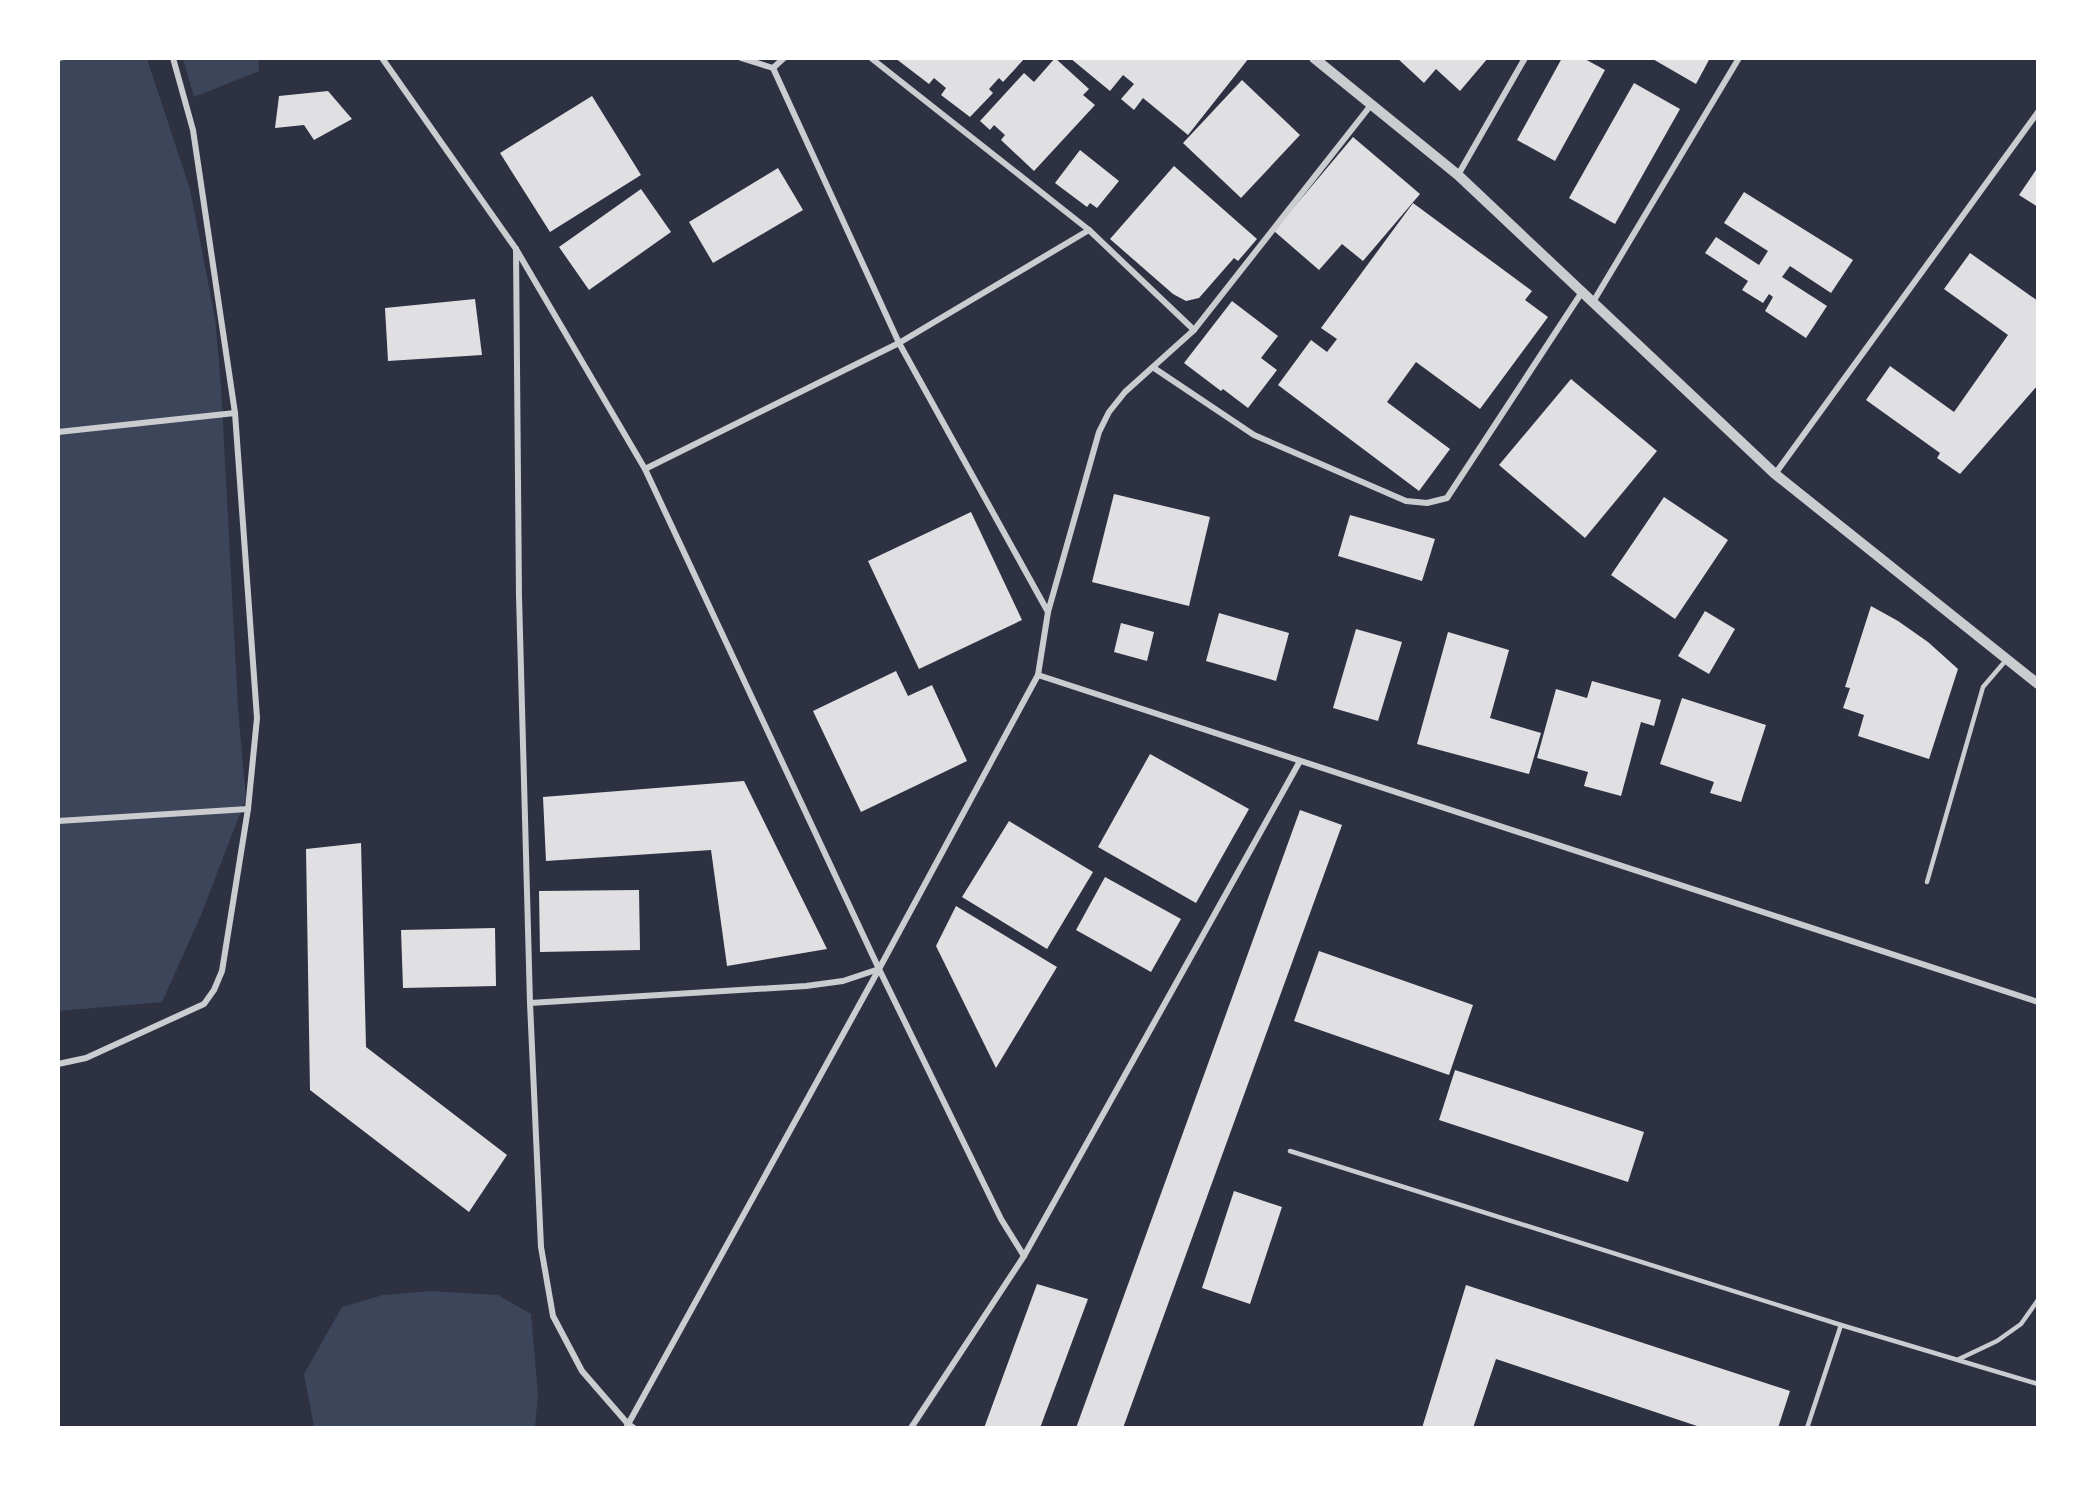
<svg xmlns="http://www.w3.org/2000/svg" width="2096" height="1486" font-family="'Zilla Slab',serif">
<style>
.green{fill:#3c4559}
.building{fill:#e0e0e3}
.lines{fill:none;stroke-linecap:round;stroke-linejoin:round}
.service{stroke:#caccd0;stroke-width:4.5}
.minor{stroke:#caccd0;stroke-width:6}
.tertiary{stroke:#caccd0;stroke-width:10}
</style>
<rect width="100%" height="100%" fill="#2d3142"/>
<g class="green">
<polygon points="59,59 147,59 190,189 215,318 221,385 238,708 246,798 201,915 162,1002 59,1011"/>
<polygon points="183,59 258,59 259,71 194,97"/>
<polygon points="431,1291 498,1295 531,1314 538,1394 535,1427 314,1427 304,1374 342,1307 383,1295"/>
</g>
<g class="building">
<polygon points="895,58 1025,58 1003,82 999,78 989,89 993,93 970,117 941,95 946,88 934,78 929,84"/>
<polygon points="1055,58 1089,89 1083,95 1095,105 1034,171 1001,140 1005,135 994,125 990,130 980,121 1024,73 1034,82"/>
<polygon points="1070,58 1249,58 1188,135 1143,98 1134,110 1121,99 1134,84 1123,75 1110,91"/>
<polygon points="1397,58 1488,58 1460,91 1436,69 1424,83"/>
<polygon points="1562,58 1583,58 1605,70 1555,161 1517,140"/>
<polygon points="1651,58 1710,58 1696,84"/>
<polygon points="1242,80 1300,135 1241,198 1183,143"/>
<polygon points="1634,83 1680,109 1615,224 1569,198"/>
<polygon points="328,91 352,119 314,140 304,125 275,128 279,96"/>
<polygon points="592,96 641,175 550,232 500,153"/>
<polygon points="1353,137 1420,194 1363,261 1342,244 1319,270 1274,231"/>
<polygon points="1080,150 1119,181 1097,208 1090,203 1087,207 1055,183"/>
<polygon points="1174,166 1257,239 1238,261 1234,258 1199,298 1186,301 1173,294 1110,239"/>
<polygon points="2038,167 2038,207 2019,195"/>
<polygon points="778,168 803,210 713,263 689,222"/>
<polygon points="641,189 671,232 589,290 559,247"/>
<polygon points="1744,192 1853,260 1831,293 1790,266 1782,277 1827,306 1806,338 1765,311 1773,297 1769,294 1763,303 1742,290 1748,281 1705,253 1716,237 1759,265 1768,251 1724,223"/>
<polygon points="1413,203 1532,291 1525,300 1548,317 1480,409 1416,362 1387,402 1450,449 1419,491 1278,385 1311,340 1327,352 1337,339 1321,328"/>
<polygon points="1970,253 2038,301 2038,385 1960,474 1937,458 1940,453 1866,400 1890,366 1954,412 2008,335 1944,289"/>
<polygon points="475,299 482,355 388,361 385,308"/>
<polygon points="1232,301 1278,336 1261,358 1277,370 1248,408 1223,389 1221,391 1184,363"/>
<polygon points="1571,379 1657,451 1585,538 1499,465"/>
<polygon points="1114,494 1210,517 1189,606 1092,582"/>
<polygon points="1664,497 1728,540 1675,619 1611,575"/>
<polygon points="971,512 1022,620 919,669 868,561"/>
<polygon points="1350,515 1435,539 1422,581 1338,556"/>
<polygon points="1871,606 1898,621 1928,642 1958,669 1929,759 1858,736 1864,715 1843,708 1850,688 1845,687"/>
<polygon points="1705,611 1735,629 1709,674 1678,656"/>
<polygon points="1219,613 1289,633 1276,681 1206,661"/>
<polygon points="1121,623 1154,632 1147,661 1114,652"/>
<polygon points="1356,629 1402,642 1378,721 1333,708"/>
<polygon points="1448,632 1509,650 1490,718 1541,733 1529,774 1417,744"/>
<polygon points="896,671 908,696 932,685 967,761 861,812 813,711"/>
<polygon points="1592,681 1661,700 1654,726 1641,722 1621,796 1584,786 1588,772 1537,758 1556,689 1587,698"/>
<polygon points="1682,698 1766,725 1741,802 1710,793 1714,782 1660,764"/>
<polygon points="1150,754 1249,809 1196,903 1098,847"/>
<polygon points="744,781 827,949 727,966 711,850 546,861 543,797"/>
<polygon points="1300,810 1342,825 1123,1428 1076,1428"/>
<polygon points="1009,821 1093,872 1047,949 962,897"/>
<polygon points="361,843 366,1047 507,1155 469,1212 310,1090 306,849"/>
<polygon points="1105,877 1181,919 1151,972 1076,930"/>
<polygon points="639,890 640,950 540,952 539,891"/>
<polygon points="956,906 1057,967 996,1068 936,946"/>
<polygon points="495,928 496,986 403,988 401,930"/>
<polygon points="1319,951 1473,1005 1449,1075 1294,1021"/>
<polygon points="1455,1070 1644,1132 1628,1182 1439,1120"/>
<polygon points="1234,1191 1282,1207 1250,1304 1202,1288"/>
<polygon points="1037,1284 1088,1299 1040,1428 984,1428"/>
<polygon points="1466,1285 1790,1391 1778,1428 1703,1428 1496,1359 1473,1428 1422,1428"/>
</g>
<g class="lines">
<g class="service">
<polyline points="58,59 62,58"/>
<polyline points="1927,882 1983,687 2007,659"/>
<polyline points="1290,1151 1841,1325 2038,1384"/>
<polyline points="1959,1359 1997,1341 2021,1324 2038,1300"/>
<polyline points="1807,1428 1841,1325"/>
</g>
<g class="minor">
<polyline points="382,58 516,249 645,469 879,969 1001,1219 1024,1256"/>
<polyline points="741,58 773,68 899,343 1048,612"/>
<polyline points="871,58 1089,230 1194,330"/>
<polyline points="773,68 784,58"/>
<polyline points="1458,175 1525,58"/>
<polyline points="516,249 519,596 530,1003 541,1247 553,1316 582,1371 628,1424 634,1428"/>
<polyline points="1593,302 1739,58"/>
<polyline points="1154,368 1254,435 1406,501 1427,503 1447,498 1582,292"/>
<polyline points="58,432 235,413"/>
<polyline points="645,469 899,343 1089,230"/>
<polyline points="1775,474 2038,112"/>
<polyline points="1038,675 2038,1002"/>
<polyline points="58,821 248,809"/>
<polyline points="530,1003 806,986 843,981 879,969"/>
<polyline points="58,1064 86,1058 204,1004 214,990 222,971 248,809 257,718 235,413 193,130 173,58"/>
<polyline points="626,1428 879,969 1038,675 1048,612 1099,432 1109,412 1125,392 1194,330 1371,105"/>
<polyline points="911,1428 1024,1256 1300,761"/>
</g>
<polyline class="tertiary" points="1314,58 1458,175 1775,474 2038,684"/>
</g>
<rect width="2096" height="1486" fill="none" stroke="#ffffff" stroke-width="120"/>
</svg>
